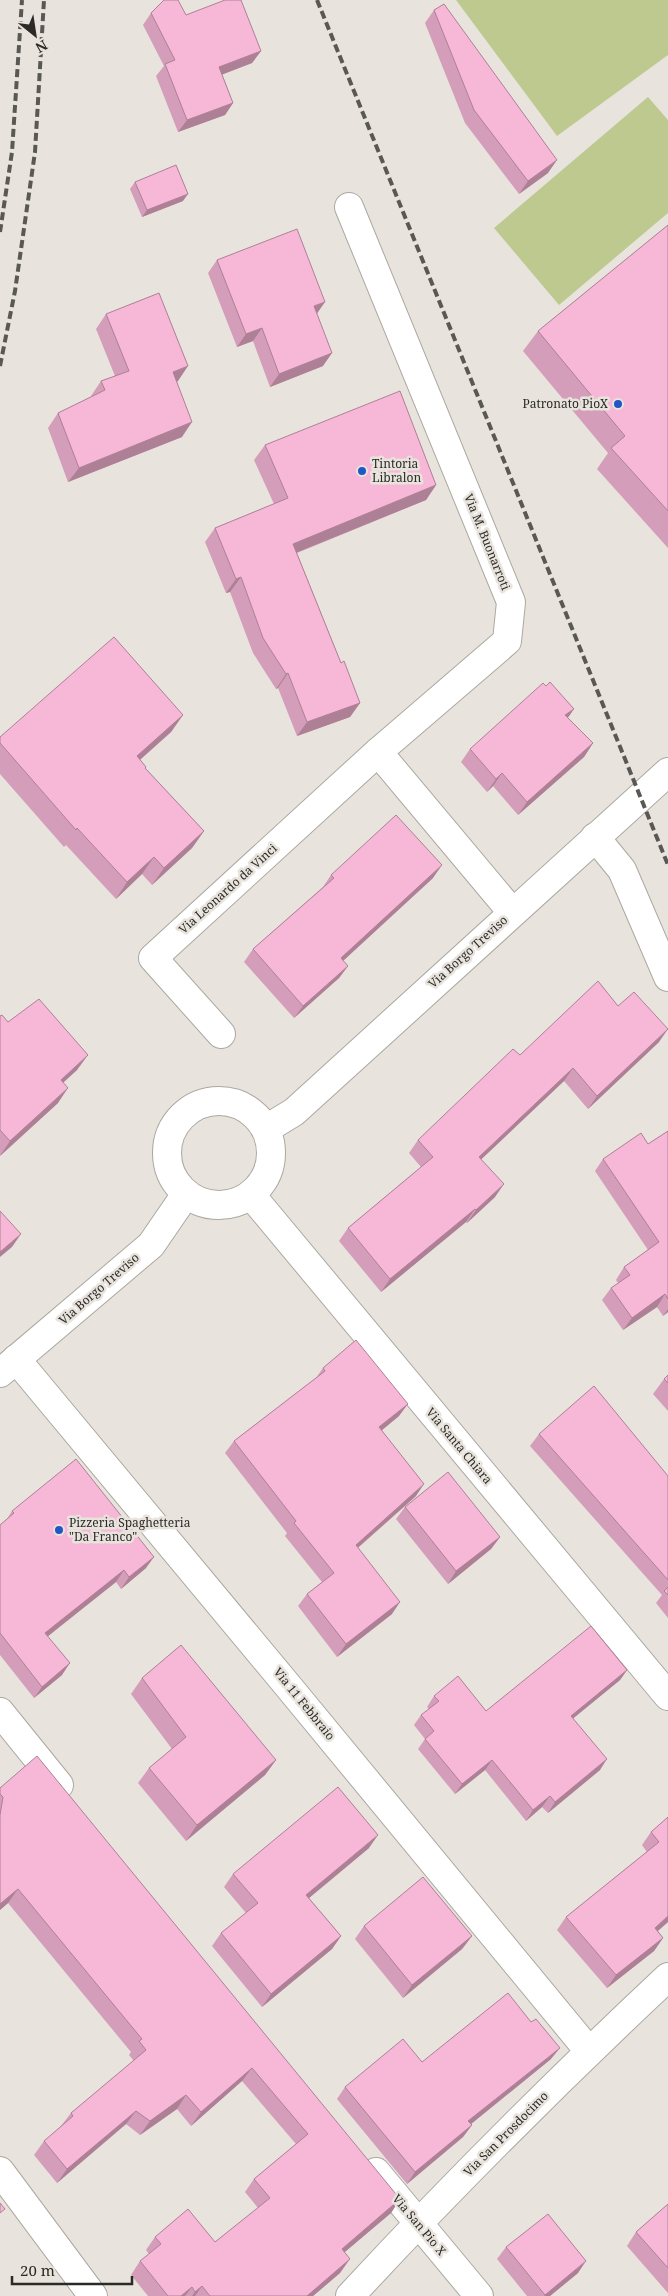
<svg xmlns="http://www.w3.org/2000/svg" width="668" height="2296" font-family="'Noto Serif',serif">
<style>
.green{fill:#bec990}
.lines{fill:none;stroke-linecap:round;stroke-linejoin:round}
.street-casing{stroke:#aba8a0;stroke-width:30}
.secondary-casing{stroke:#aba8a0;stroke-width:30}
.street{stroke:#fff;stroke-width:28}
.secondary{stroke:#fff;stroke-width:28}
.rail{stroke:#5a5854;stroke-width:4;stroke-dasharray:8 4;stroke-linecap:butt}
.wall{fill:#d49db9}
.shaded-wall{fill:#ad8096}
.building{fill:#f7b7d7;stroke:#ad8096}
.poi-dot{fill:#2156c3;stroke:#e8e4dd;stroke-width:2}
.labels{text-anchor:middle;stroke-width:5;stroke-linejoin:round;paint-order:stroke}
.poi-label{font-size:12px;fill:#2b2a27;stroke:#e8e4dd;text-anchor:start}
.street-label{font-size:12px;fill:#2b2a27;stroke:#e8e4dd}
</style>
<rect width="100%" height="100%" fill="#e8e4dd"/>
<g class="green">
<polygon points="456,0 668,0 668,55 557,136"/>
<polygon points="648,97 668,120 668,213 559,305 494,228"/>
</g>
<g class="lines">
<g class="street-casing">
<g id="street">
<polyline points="349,207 511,602 507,641 378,752 512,912"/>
<polyline points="595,837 622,870 668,977"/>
<polyline points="221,1034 153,958 378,752"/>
<polyline points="251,1195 668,1696"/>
<polyline points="16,1359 288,1686 589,2051"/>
<polyline points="0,1712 59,1785"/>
<polyline points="0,2171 93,2296"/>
<polyline points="376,2172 479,2296"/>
<path d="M350,2296c102,-110 208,-216 318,-319"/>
</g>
</g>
<g class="secondary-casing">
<g id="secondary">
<circle cx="219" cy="1153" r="52"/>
<polyline points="266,1129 294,1112 668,772"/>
<polyline points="0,1373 151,1245 186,1194"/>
</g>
</g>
<use href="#street" class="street"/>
<use href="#secondary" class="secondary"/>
<g class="rail">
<polyline points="317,0 668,865"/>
<polyline points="0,232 12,152 22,0"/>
<polyline points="0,366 15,291 35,152 44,0"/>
</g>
</g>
<g class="wall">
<polygon points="434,10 548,173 519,194 465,123 425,23"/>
<polygon points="151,13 186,15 261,51 252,63 222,74 233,103 225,115 178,132 156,76 164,66 143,25"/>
<polygon points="135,182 183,201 142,217 130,189"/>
<polygon points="668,225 668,548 597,469 608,453 523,351 538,331"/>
<polygon points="217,260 317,314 323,366 270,387 253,341 237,347 208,273"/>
<polygon points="106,314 178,381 177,382 182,437 68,482 48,428 58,413 91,397 91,396 101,381 115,376 96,329"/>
<polygon points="265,445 436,485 426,500 297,553 341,663 360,703 350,717 297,736 278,688 276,689 253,653 230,592 226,593 205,542 215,528 274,504 254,460"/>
<polygon points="183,715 171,732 140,760 145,768 204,831 192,848 152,885 142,874 116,899 66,845 64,847 0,774 0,737"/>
<polygon points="568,718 593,743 584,757 518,815 493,786 487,792 461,762 470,749"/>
<polygon points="331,875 433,878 343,961 348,966 339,978 294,1018 244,962 253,949 323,887"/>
<polygon points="618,1006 659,1042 588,1109 564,1081 481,1159 495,1197 467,1223 466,1222 381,1292 339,1241 348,1228 421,1167 409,1153 418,1140 520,1055"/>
<polygon points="0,1016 77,1070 63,1083 58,1103 0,1156"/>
<polygon points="668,1131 668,1312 663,1316 657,1307 623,1330 602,1300 611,1288 618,1283 616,1280 624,1267 648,1250 595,1171 603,1159 648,1144"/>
<polygon points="323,1368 399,1416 382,1430 416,1496 358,1548 392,1614 337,1657 298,1606 307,1594 322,1582 285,1536 287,1533 225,1453 234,1441 316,1378"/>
<polygon points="668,1375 668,1411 653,1394 664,1379"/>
<polygon points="539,1434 668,1476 668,1618 656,1603 662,1595 530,1446"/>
<polygon points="405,1507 500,1537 491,1549 448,1584 396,1519"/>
<polygon points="12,1511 146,1568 121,1589 116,1582 47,1636 62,1675 34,1698 0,1655 0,1525 7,1519"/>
<polygon points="627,1670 620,1680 573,1718 600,1770 548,1813 542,1807 526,1821 485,1770 455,1794 418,1749 425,1739 414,1725 421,1715 429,1709 427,1707 434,1696 486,1711"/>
<polygon points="142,1678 276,1760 265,1775 186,1841 138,1783 149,1768 172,1749 131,1694"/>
<polygon points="0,1788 400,2199 391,2213 344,2252 340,2273 313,2296 148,2296 131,2275 140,2261 149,2254 146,2250 155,2237 215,2242 258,2208 245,2192 254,2179 296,2144 242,2081 191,2126 177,2109 140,2135 126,2124 57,2183 34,2155 44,2141 61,2126 71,2113 134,2061 129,2055 131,2052 8,1903 0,1910"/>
<polygon points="668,1817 668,1922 658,1931 663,1938 654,1951 607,1988 557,1930 566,1917 647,1852 642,1845 651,1832"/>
<polygon points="369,1848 309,1898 341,1936 332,1949 262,2007 212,1946 221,1933 246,1913 224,1887 233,1874"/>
<polygon points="364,1926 472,1936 462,1949 403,1998 355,1939"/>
<polygon points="551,2059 471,2124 472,2125 463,2137 407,2184 337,2099 345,2087 422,2062"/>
<polygon points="668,2204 668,2293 627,2246 636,2232"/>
<polygon points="506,2247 578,2273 550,2296 527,2296 497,2259"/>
</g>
<g class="shaded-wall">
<polygon points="261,51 252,63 211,79 219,67"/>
<polygon points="233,103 225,115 178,132 187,120"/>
<polygon points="557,160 548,173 519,194 528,181"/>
<polygon points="188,194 183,201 142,217 147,210"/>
<polygon points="325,302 316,315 314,306"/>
<polygon points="262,328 253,341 237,347 246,334"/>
<polygon points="332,353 323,366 270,387 279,374"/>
<polygon points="188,366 178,381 163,387 173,372"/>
<polygon points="192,422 182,437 68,482 79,468"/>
<polygon points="436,485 426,500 283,558 293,544"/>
<polygon points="241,577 230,592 226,593 236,579"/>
<polygon points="288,673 278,688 276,689 286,674"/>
<polygon points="360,703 350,717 297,736 307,722"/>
<polygon points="574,709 565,722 565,715"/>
<polygon points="183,715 171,732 125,773 137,756"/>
<polygon points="593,743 584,757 518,815 527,802"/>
<polygon points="502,773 493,786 487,792 496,779"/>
<polygon points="204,831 192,848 152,885 164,868"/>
<polygon points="154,857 142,874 116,899 127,882"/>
<polygon points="442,865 433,878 332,971 341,958"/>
<polygon points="348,966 339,978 294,1018 303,1006"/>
<polygon points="668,1029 659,1042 588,1109 597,1096"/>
<polygon points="88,1055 77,1070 50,1094 61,1080"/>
<polygon points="573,1068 564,1081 470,1170 479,1157"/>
<polygon points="68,1088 58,1103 0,1156 10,1141"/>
<polygon points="504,1184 495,1197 467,1223 476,1210"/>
<polygon points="475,1209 466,1222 381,1292 390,1279"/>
<polygon points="21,1234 12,1247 0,1257 0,1252"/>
<polygon points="665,1294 657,1307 623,1330 632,1318"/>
<polygon points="668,1309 668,1312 663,1316"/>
<polygon points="408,1404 399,1416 370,1440 379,1427"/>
<polygon points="424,1484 416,1496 347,1557 356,1545"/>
<polygon points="500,1537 491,1549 448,1584 456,1571"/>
<polygon points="154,1557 146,1568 121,1589 129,1577"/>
<polygon points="124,1570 116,1582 37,1645 45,1633"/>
<polygon points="400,1602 392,1614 337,1657 346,1644"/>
<polygon points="70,1663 62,1675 34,1698 42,1687"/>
<polygon points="627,1670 620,1680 564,1726 571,1716"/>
<polygon points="607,1759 600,1770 548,1813 555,1802"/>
<polygon points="276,1760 265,1775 186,1841 197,1825"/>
<polygon points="492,1760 485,1770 455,1794 462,1784"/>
<polygon points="550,1796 542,1807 526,1821 533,1810"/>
<polygon points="378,1835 369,1848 297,1908 306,1895"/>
<polygon points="18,1889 8,1903 0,1910 0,1904"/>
<polygon points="668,1916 668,1922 646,1941 655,1928"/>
<polygon points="341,1936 332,1949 262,2007 271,1994"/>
<polygon points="472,1936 462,1949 403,1998 412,1985"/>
<polygon points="663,1938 654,1951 607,1988 616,1975"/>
<polygon points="560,2048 551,2059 460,2133 468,2121"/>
<polygon points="252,2068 242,2081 191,2126 201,2112"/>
<polygon points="186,2095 177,2109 140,2135 150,2121"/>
<polygon points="136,2111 126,2124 57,2183 67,2169"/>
<polygon points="472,2125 463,2137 407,2184 415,2172"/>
<polygon points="400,2199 391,2213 332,2263 342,2249"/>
<polygon points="350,2259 340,2273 313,2296 307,2296"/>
<polygon points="586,2261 578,2273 550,2296 544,2296"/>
<polygon points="202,2286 195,2296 192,2296 195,2292"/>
<polygon points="192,2287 185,2296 181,2296"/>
</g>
<g class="building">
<polygon points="164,0 178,0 186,15 225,0 241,0 261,51 219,67 233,103 187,120 165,64 175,60 151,13"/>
<polygon points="444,4 557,160 528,181 474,110 434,10"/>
<polygon points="176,165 188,194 147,210 135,182"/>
<polygon points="668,225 668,511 611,448 625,436 538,331"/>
<polygon points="297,229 325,302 314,306 332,353 279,374 262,328 246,334 217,260"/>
<polygon points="159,293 188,366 173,372 192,422 79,468 58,413 105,390 101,381 129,371 106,314"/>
<polygon points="400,391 436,485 293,544 341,663 344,661 360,703 307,722 288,673 286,674 263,638 241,577 236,579 215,528 288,498 265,445"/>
<polygon points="114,637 183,715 137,756 146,767 145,768 204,831 164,868 154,857 127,882 77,828 76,830 0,743 0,737"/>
<polygon points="550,682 574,709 565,715 593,743 527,802 502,773 496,779 470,749 543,683 546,686"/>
<polygon points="396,815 442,865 341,958 348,966 303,1006 253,949 334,878 331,875"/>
<polygon points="598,981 618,1006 634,992 668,1029 597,1096 573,1068 479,1157 504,1184 476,1210 475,1209 390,1279 348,1228 433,1157 418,1140 513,1049 520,1055"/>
<polygon points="39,999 88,1055 61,1080 68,1088 10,1141 0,1130 0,1016 2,1015 8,1022"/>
<polygon points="668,1131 668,1299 665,1294 632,1318 611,1288 630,1275 624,1267 659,1242 603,1159 641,1133 648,1144"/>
<polygon points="0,1211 21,1234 0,1252"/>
<polygon points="356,1340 408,1404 379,1427 424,1484 356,1545 400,1602 346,1644 307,1594 334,1573 294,1523 296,1521 234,1441 325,1371 323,1368"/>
<polygon points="668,1375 668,1383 664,1379"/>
<polygon points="594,1386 668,1476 668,1580 539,1434"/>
<polygon points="76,1459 154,1557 129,1577 124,1570 45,1633 70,1663 42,1687 0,1633 0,1525 14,1513 12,1511"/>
<polygon points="448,1472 500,1537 456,1571 405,1507"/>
<polygon points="668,1587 668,1595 664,1591"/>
<polygon points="591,1626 627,1670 571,1716 607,1759 555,1802 550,1796 533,1810 492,1760 462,1784 425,1739 434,1731 421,1715 439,1701 434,1696 458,1676 486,1711"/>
<polygon points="181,1645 276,1760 197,1825 149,1768 186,1737 142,1678"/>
<polygon points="37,1756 400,2199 342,2249 350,2259 307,2296 210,2296 202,2286 195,2292 192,2287 181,2296 168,2296 140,2261 161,2244 155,2237 188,2209 215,2242 270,2198 254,2179 308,2134 252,2068 201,2112 186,2095 150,2121 136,2111 67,2169 44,2141 73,2116 71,2113 146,2050 139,2041 142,2039 18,1889 0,1904 0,1815 3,1797 0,1794 0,1788"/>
<polygon points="338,1787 378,1835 306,1895 341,1936 271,1994 221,1933 258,1903 233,1874"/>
<polygon points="668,1817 668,1916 655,1928 663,1938 616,1975 566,1917 659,1842 651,1832"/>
<polygon points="423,1877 472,1936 412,1985 364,1926"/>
<polygon points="508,1993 531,2022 536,2019 560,2048 468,2121 472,2125 415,2172 345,2087 403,2039 422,2062"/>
<polygon points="0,2203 5,2209 0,2213"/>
<polygon points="668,2204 668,2268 636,2232"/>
<polygon points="548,2214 586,2261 545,2295 506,2247"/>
</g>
<g class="poi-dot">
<circle cx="618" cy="404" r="5"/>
<circle cx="362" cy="471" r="5"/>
<circle cx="59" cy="1530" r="5"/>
</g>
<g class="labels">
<g class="poi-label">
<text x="608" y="408" text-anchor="end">Patronato PioX</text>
<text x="372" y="468">Tintoria<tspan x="372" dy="14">Libralon</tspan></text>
<text x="69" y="1527">Pizzeria Spaghetteria<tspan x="69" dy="14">"Da Franco"</tspan></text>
</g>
<g class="street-label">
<text transform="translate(487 542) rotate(68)" y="4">Via M. Buonarroti</text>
<text transform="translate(228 889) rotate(-42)" y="4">Via Leonardo da Vinci</text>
<text transform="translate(468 952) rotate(-42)" y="4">Via Borgo Treviso</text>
<text transform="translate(99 1289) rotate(-41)" y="4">Via Borgo Treviso</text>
<text transform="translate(459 1446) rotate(50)" y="4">Via Santa Chiara</text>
<text transform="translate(304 1704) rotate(51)" y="4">Via 11 Febbraio</text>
<text transform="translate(506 2134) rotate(-45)" y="4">Via San Prosdocimo</text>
<text transform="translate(419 2225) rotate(50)" y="4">Via San Pio X</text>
</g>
</g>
<g transform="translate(35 35) rotate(150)" stroke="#e8e4dd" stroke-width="4" paint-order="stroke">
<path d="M0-4L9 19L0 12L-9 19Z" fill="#2b2a27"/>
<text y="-8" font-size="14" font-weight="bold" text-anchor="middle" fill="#2b2a27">N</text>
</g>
<path d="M12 2276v8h120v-8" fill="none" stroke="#2b2a27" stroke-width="2.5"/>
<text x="20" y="2276" font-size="15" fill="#2b2a27" stroke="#e8e4dd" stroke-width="4" paint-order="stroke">20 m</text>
</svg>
